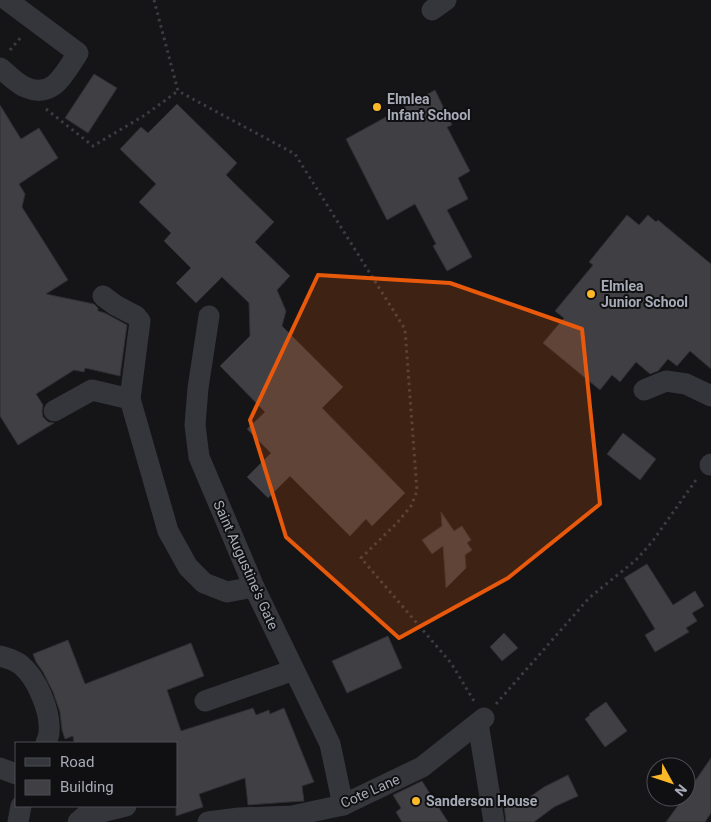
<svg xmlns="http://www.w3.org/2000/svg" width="711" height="822" font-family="Roboto,sans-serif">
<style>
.building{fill:#3f3f44;stroke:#2f2e33}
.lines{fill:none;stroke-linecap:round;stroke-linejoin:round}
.path{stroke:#3b3d43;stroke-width:3;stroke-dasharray:2.5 4;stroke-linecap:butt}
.minor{stroke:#35363c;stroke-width:21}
.marked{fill:#e8590c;fill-opacity:0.2;stroke:#e8590c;stroke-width:4;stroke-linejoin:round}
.poi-dot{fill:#fbb928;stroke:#101012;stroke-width:2}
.labels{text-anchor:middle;stroke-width:4;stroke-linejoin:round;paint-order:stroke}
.poi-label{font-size:14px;font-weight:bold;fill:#a6abb7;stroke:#101012;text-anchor:start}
.street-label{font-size:14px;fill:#a6abb7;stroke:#101012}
</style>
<rect width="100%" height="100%" fill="#151517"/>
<g class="building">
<polygon points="94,74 117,88 88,133 65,118"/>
<polygon points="435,90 452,125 447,127 470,171 458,178 468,199 447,210 472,257 447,271 433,246 436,244 415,204 387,220 346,139"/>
<polygon points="177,104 237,163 226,175 274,222 255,242 290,276 277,290 286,311 282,326 343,387 322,408 405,493 372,526 366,519 350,536 290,476 268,498 247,477 271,453 247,429 265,412 220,366 250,336 249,303 222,277 196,303 176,283 191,268 164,241 171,233 139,202 156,184 120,149 141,127 148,133"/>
<polygon points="0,105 21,139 39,128 58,158 19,184 25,194 22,207 68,280 46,294 94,304 98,308 98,311 105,313 127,325 120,376 85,368 84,372 74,370 36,394 43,405 42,411 43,417 48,422 54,423 18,445 0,416"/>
<polygon points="627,215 639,225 648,215 656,222 658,220 711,264 711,369 690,351 677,366 668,359 658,371 650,374 636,362 620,382 612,375 600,390 543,343 564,318 555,311 593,265 589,262"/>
<polygon points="623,433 656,459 640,480 607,454"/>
<polygon points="441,512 454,531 462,526 471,540 467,543 472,550 465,555 466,568 446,588 443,546 432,554 422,540 442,526"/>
<polygon points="647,564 673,605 695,591 704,606 692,613 697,621 686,628 689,632 655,652 645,635 655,629 624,578"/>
<polygon points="504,633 518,648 502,661 490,647"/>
<polygon points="388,636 402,668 347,693 332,661"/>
<polygon points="68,640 85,684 191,643 204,676 167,690 181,731 253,708 256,715 269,710 270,714 284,708 314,782 302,786 304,801 248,805 245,778 199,794 203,807 176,816 176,743 74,743 73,736 65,739 62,730 60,712 53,692 43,672 36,662 33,654"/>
<polygon points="606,702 627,731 605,747 585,719 590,715 589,714"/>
<polygon points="711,758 711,813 705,822 666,822 684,797 686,797 686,794"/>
<polygon points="568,775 578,796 554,807 534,822 506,822 504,805 514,800 517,806 544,787"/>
<polygon points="422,781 448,822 402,822 396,812 401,808 393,795"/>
</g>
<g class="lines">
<g class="path">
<polyline points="154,0 178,91 295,154 405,329 417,491 411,506 397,523 361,558 451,663 474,701"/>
<polyline points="10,50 22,36"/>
<polyline points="46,109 93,146 145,115 178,91"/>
<polyline points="496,704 589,598 636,560 652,542 696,480"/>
</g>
<g class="minor">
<polyline points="432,10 446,0"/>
<path d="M0,68c8,6 16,15 25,19 29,13 40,-15 53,-34l-71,-53"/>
<polyline points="103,296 115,305 136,316 140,321 130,399 168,531 188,567 204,583 227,592 254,587"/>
<polyline points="209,316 198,388 195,425 199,457 254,587 330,744 343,805"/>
<polyline points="644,390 666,381 686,384 711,396"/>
<polyline points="54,411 92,390 130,399"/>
<polyline points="710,465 711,464"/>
<path d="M0,656c7,2 15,4 21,9 16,13 30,47 28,67 0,4 -2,8 -3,11"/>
<polyline points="205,701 294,670"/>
<polyline points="478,723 494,822"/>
<polyline points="0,768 16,774"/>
<polyline points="18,822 21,806"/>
<polyline points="78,822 85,816 126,806"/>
<polyline points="208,822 239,818 292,816 343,805 422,767 484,718"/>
</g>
</g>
<path class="marked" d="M318,275l132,8 132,46 18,175 -92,74 -109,60 -113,-101 -36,-117z"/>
<g class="poi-dot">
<circle cx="377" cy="107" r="5"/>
<circle cx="591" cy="294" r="5"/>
<circle cx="416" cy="801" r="5"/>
</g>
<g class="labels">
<g class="poi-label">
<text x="387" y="104">Elmlea<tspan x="387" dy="16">Infant School</tspan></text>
<text x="601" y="291">Elmlea<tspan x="601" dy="16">Junior School</tspan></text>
<text x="426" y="806">Sanderson House</text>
</g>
<g class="street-label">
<text transform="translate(246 565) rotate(66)" y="5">Saint Augustine's Gate</text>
<text transform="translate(370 791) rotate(-24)" y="5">Cote Lane</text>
</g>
</g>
<rect x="15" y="742" width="162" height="65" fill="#101012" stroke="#4c4e54"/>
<rect x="25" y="758" width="25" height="8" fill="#35363c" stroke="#4c4e54"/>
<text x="60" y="767" font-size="15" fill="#a6abb7">Road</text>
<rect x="25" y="780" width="25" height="15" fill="#3f3f44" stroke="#4c4e54"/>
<text x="60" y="792" font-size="15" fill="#a6abb7">Building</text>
<g transform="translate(671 782) rotate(130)"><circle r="24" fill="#101012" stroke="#4c4e54"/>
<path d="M0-4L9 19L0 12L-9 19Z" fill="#fbb928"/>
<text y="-8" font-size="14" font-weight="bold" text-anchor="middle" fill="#a6abb7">N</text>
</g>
</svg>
